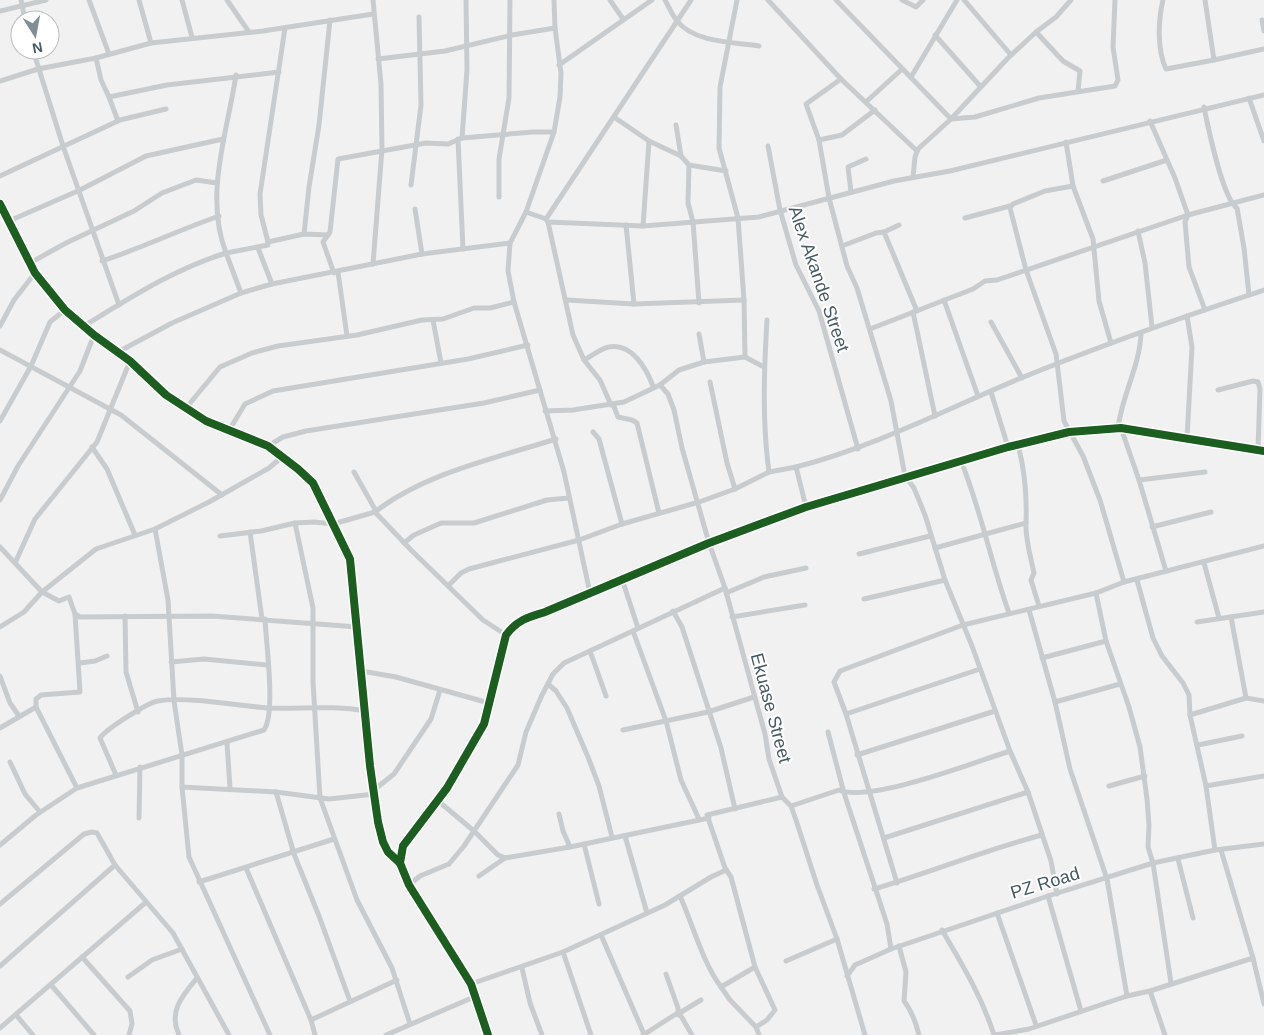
<svg xmlns="http://www.w3.org/2000/svg" width="1264" height="1035" font-family="Helvetica,sans-serif">
<style>
.lines{fill:none;stroke-linecap:round;stroke-linejoin:round}
.minor{stroke:#c8ccce;stroke-width:5}
.cycleway-casing{stroke:#fff;stroke-width:11}
.cycleway{stroke:#1b5e20;stroke-width:8}
.labels{text-anchor:middle;stroke-width:4;stroke-linejoin:round;paint-order:stroke}
.street-label{font-size:18px;fill:#465960;stroke:#fff}
</style>
<rect width="100%" height="100%" fill="#f2f1f1"/>
<g class="lines">
<g class="minor">
<polyline points="21,0 25,20"/>
<polyline points="89,0 109,54"/>
<polyline points="139,0 151,43"/>
<polyline points="182,0 192,37"/>
<polyline points="227,0 249,32"/>
<polyline points="554,0 555,28 561,73 560,97 554,132 526,212 510,243 508,271 514,302 564,472 590,593"/>
<polyline points="610,0 623,19"/>
<path d="M665,0c4,7 7,15 12,21 18,22 56,21 82,25"/>
<polyline points="737,0 720,87 719,148 738,218 744,300 745,357"/>
<polyline points="768,0 841,79 917,151"/>
<polyline points="836,0 951,119 975,117 1039,98 1115,86 1118,80 1113,47 1115,0"/>
<polyline points="902,0 916,7 923,0"/>
<polyline points="964,0 1011,55"/>
<path d="M1163,0c-5,21 -6,50 3,69l48,-9"/>
<polyline points="1205,0 1214,60 1264,49"/>
<polyline points="0,11 46,0"/>
<polyline points="1262,20 1264,31"/>
<polyline points="1036,32 1063,61 1080,71 1078,91"/>
<polyline points="935,35 980,86"/>
<polyline points="33,50 63,146 119,305"/>
<polyline points="96,58 101,80 109,97 167,85 279,72"/>
<polyline points="378,59 445,51 512,35 555,28"/>
<polyline points="559,65 652,0"/>
<path d="M236,75c-9,59 -32,120 -10,178l42,-8v-3l36,-8 24,1"/>
<polyline points="911,77 957,0"/>
<polyline points="841,79 806,104 819,140 829,198 847,266 857,288 891,401 905,476 914,488 925,515 945,580 972,646 1010,751 1028,792 1051,861 1057,894"/>
<polyline points="0,81 38,69 96,58 151,43 263,31 373,14"/>
<polyline points="109,97 118,121"/>
<polyline points="1249,98 1264,141"/>
<polyline points="867,101 901,70"/>
<path d="M1204,107c4,20 19,92 33,101l7,40 5,47"/>
<polyline points="614,117 649,141 681,156 689,165 726,171"/>
<polyline points="1150,121 1175,178 1188,215 1185,222 1189,267 1205,310"/>
<polyline points="676,125 681,156"/>
<polyline points="462,138 467,70 466,0"/>
<polyline points="458,139 463,249"/>
<polyline points="819,140 842,135 875,110"/>
<polyline points="1066,142 1073,186 1093,239 1099,301 1111,343"/>
<polyline points="768,146 780,210 796,265 819,311 858,449"/>
<polyline points="689,165 688,203 693,222 699,303"/>
<polyline points="0,176 120,120 166,109"/>
<polyline points="913,177 915,157 918,149 951,119 1008,58 1036,32 1056,17 1071,0"/>
<polyline points="1103,181 1167,160"/>
<polyline points="411,185 421,105 419,17"/>
<polyline points="1073,186 1045,191 1013,204 1010,208 1026,270 1056,354 1064,421 1083,456 1100,500 1124,582"/>
<polyline points="851,192 848,167 866,159"/>
<polyline points="499,197 499,159 509,98 510,0"/>
<polyline points="0,204 35,273 65,310 94,335 130,361 166,395 206,421 268,446 298,469 313,483 350,559 370,766 378,822 383,842 388,852 400,863 409,885 471,984 488,1035"/>
<polyline points="415,209 422,254"/>
<polyline points="526,212 546,219 691,0"/>
<polyline points="965,218 1010,206"/>
<polyline points="546,219 548,222 643,226 759,217 894,181 950,171 1264,95"/>
<polyline points="9,221 80,190 146,156 223,139"/>
<polyline points="548,222 573,335 584,360 600,380 611,405"/>
<polyline points="626,225 634,304"/>
<polyline points="643,226 649,141"/>
<polyline points="1138,231 1145,263 1152,327"/>
<polyline points="884,232 899,225"/>
<polyline points="304,234 309,187 319,125 330,20"/>
<polyline points="268,242 261,215 260,194 285,28"/>
<polyline points="842,246 876,233 884,232 917,311"/>
<polyline points="258,248 272,284"/>
<path d="M102,261c40,-13 77,-31 117,-45"/>
<polyline points="30,263 66,243 134,211 162,193 196,180 217,183"/>
<polyline points="373,264 382,149 381,84 373,0"/>
<polyline points="338,272 347,336"/>
<polyline points="334,273 323,242 330,232 338,159 426,143 448,144 462,138 533,132 554,132"/>
<polyline points="567,300 634,304 744,300"/>
<polyline points="944,300 978,396"/>
<polyline points="913,312 935,416"/>
<polyline points="433,320 441,363"/>
<path d="M767,320c-3,50 -5,101 2,152"/>
<polyline points="991,322 1022,378"/>
<polyline points="0,326 14,300 35,273"/>
<path d="M84,326c46,-28 90,-57 142,-73l15,40"/>
<polyline points="870,329 973,289 985,281 997,280 1188,215 1264,195"/>
<polyline points="699,334 704,362"/>
<polyline points="0,350 121,415 222,495"/>
<polyline points="118,352 172,323 241,293 272,284 422,254 510,243"/>
<path d="M584,360c8,-4 17,-12 25,-13 23,-4 37,21 44,39"/>
<polyline points="710,382 727,463 735,489"/>
<polyline points="660,385 668,394 674,410 682,448 709,543 725,588 765,734 769,759 782,797 791,806 796,820 817,885 837,939 865,1035"/>
<polyline points="1218,390 1253,381 1258,382 1260,389 1258,450"/>
<polyline points="991,392 1008,447"/>
<polyline points="613,404 618,417 632,420 637,423 659,513"/>
<polyline points="186,408 220,367 252,353 278,346 357,335 422,320 443,319 474,308 490,308 514,302"/>
<polyline points="545,411 573,410 624,402 660,385 679,370 704,362 745,357 764,367"/>
<polyline points="0,421 31,366 50,322 65,310"/>
<path d="M1118,428c4,-33 22,-62 23,-95"/>
<polyline points="1121,428 1139,480 1166,571"/>
<polyline points="228,432 245,404 273,391 468,359 528,345"/>
<polyline points="593,432 599,439 622,524"/>
<polyline points="1187,438 1192,347 1187,316"/>
<path d="M1018,445c7,26 9,52 8,78 -1,15 5,35 8,50l-3,7 8,26"/>
<polyline points="268,446 283,437 306,431 484,403 540,390"/>
<polyline points="92,447 107,469 135,535"/>
<path d="M961,461c20,49 30,102 48,152"/>
<polyline points="354,472 376,511"/>
<polyline points="1139,480 1205,472"/>
<polyline points="0,500 18,466 80,371 94,335"/>
<path d="M806,507l-10,-40c78,-20 151,-58 225,-89 80,-33 161,-61 243,-88"/>
<path d="M375,512c50,-39 121,-54 181,-73"/>
<polyline points="295,523 313,608 313,682 320,798 357,900 392,968 410,1024"/>
<polyline points="1152,527 1211,512"/>
<polyline points="155,529 168,600 174,701 182,755 182,787 189,857 270,1035"/>
<polyline points="250,532 262,619"/>
<polyline points="220,536 261,531 295,523 314,522 333,524 375,512 411,550 483,620 506,635"/>
<polyline points="404,543 414,535 441,523 474,523 547,500 569,498"/>
<polyline points="0,547 42,592 96,549 155,529 209,502 269,468 283,456"/>
<polyline points="935,548 1026,523"/>
<polyline points="859,554 930,536"/>
<polyline points="15,563 35,519 97,442 130,361"/>
<polyline points="1204,563 1219,618"/>
<polyline points="622,579 638,628"/>
<polyline points="1137,580 1153,638 1162,656 1183,683 1189,695 1190,715 1206,786 1215,850"/>
<polyline points="448,586 461,573 469,569 579,540 622,524 699,502 735,489 769,472 796,467"/>
<polyline points="726,593 764,577 806,568"/>
<polyline points="1096,593 1106,641 1129,707 1140,747 1147,799 1149,825 1148,847 1153,863 1171,983"/>
<polyline points="864,599 945,580"/>
<polyline points="1029,610 1055,702 1070,769 1107,879 1127,996"/>
<polyline points="673,611 682,627 721,748 735,809"/>
<polyline points="125,616 126,672 138,712"/>
<polyline points="732,617 805,605"/>
<polyline points="1231,617 1246,698"/>
<polyline points="1197,622 1264,612"/>
<polyline points="0,627 24,612 42,592 59,601 69,597 75,614 80,617 212,616 358,627"/>
<polyline points="633,631 666,721 681,780 699,819"/>
<polyline points="590,651 606,696"/>
<polyline points="1042,658 1106,641"/>
<polyline points="171,662 204,659 267,665"/>
<polyline points="80,663 95,661 107,656"/>
<polyline points="361,671 396,677 489,703"/>
<polyline points="0,676 10,703 19,716"/>
<polyline points="548,684 556,691 567,708 588,757 599,786 612,837"/>
<polyline points="1055,702 1120,684"/>
<polyline points="36,707 36,699 41,695 80,692 75,614"/>
<polyline points="846,714 980,669"/>
<polyline points="1190,715 1246,698 1264,701"/>
<polyline points="0,728 36,707 77,788"/>
<polyline points="623,730 708,712 754,697"/>
<polyline points="828,732 844,793 887,924 891,949"/>
<polyline points="227,743 230,788"/>
<polyline points="1198,745 1242,736"/>
<polyline points="857,755 995,711"/>
<polyline points="10,762 25,794 40,812"/>
<path d="M116,775l-16,-37c6,-9 47,-35 58,-37 30,-5 80,5 111,7 32,1 65,-3 96,3"/>
<polyline points="1109,786 1145,776"/>
<polyline points="1206,786 1264,776"/>
<polyline points="182,787 276,792 329,799 375,794"/>
<polyline points="374,790 394,774 431,719 440,690"/>
<polyline points="276,792 294,854 319,916 350,1001"/>
<polyline points="437,800 474,831 498,855 505,858 570,847 709,818"/>
<path d="M791,806l48,-16c31,13 136,-28 171,-39"/>
<polyline points="559,814 563,831 570,847"/>
<polyline points="139,818 140,767"/>
<polyline points="625,836 647,913"/>
<polyline points="884,838 1028,792"/>
<polyline points="584,844 599,904"/>
<path d="M0,845l36,-30 41,-27 187,-58c12,-17 2,-87 1,-111"/>
<polyline points="1221,850 1253,958 1264,1004"/>
<polyline points="1178,859 1193,918"/>
<path d="M400,863l3,-17 44,-58 37,-64 22,-89c11,-15 22,-18 39,-23l164,-69 97,-36 202,-60 61,-15 52,-4 143,23"/>
<polyline points="246,868 311,1020 315,1035"/>
<polyline points="479,876 505,858"/>
<polyline points="199,882 334,839"/>
<polyline points="897,883 846,714 834,682 840,671 963,625 1096,593 1124,582 1264,546"/>
<polyline points="409,885 420,876 449,864 464,846 518,765 526,732 542,695 553,674 564,663 725,588"/>
<path d="M874,889c57,-17 111,-39 168,-54"/>
<path d="M680,896c13,29 22,65 41,91"/>
<polyline points="1048,896 1081,1011"/>
<polyline points="0,904 84,834 92,832 97,833 115,865 173,933 229,1035"/>
<polyline points="997,913 1036,1025"/>
<path d="M942,930c20,34 40,67 52,105"/>
<polyline points="601,935 644,1034"/>
<path d="M899,946l7,26 -2,29c8,10 12,22 15,34"/>
<polyline points="563,952 591,1035"/>
<polyline points="82,957 130,1011 132,1024 129,1035"/>
<polyline points="786,961 837,939"/>
<polyline points="0,966 115,865"/>
<polyline points="755,967 721,987 730,1000 756,1027"/>
<polyline points="522,968 530,1003 542,1035"/>
<polyline points="666,974 678,1008 678,1014 701,1000"/>
<polyline points="847,976 855,965 891,949 1048,896 1153,863 1215,850 1264,844"/>
<polyline points="128,977 152,960 182,949"/>
<polyline points="471,984 563,952 665,905 711,877 726,870"/>
<polyline points="52,986 94,1035"/>
<polyline points="1150,991 1165,1035"/>
<polyline points="16,1015 33,1035"/>
<polyline points="311,1020 397,980"/>
<polyline points="0,1028 145,903"/>
<path d="M179,1035c-11,-23 3,-39 18,-57"/>
<polyline points="386,1035 474,997"/>
<polyline points="643,1035 676,1014 681,1016 692,1035"/>
<polyline points="759,1035 756,1027 767,1020 775,1010 755,967 731,877 725,868 707,815 782,797"/>
<polyline points="995,1035 1029,1029 1127,996 1150,991 1253,958"/>
</g>
<g class="cycleway-casing">
<g id="cycleway">
<polyline points="0,204 35,273 65,310 94,335 130,361 166,395 206,421 268,446 298,469 313,483 350,559 370,766 378,822 383,842 388,852 400,863 409,885 471,984 488,1035"/>
<path d="M400,863l3,-17 44,-58 37,-64 22,-89c11,-15 22,-18 39,-23l164,-69 97,-36 202,-60 61,-15 52,-4 143,23"/>
</g>
</g>
<use href="#cycleway" class="cycleway"/>
</g>
<g class="labels">
<g class="street-label">
<text transform="translate(819 279) rotate(71)" y="6">Alex Akande Street</text>
<text transform="translate(771 708) rotate(75)" y="6">Ekuase Street</text>
<text transform="translate(1045 883) rotate(-17)" y="6">PZ Road</text>
</g>
</g>
<g transform="translate(35 35) rotate(169)"><circle r="24" fill="#ffffff" stroke="#b5bdbf"/>
<path d="M0-4L9 19L0 12L-9 19Z" fill="#828e93"/>
<text y="-8" font-size="14" font-weight="bold" text-anchor="middle" fill="#465960">N</text>
</g>
</svg>
